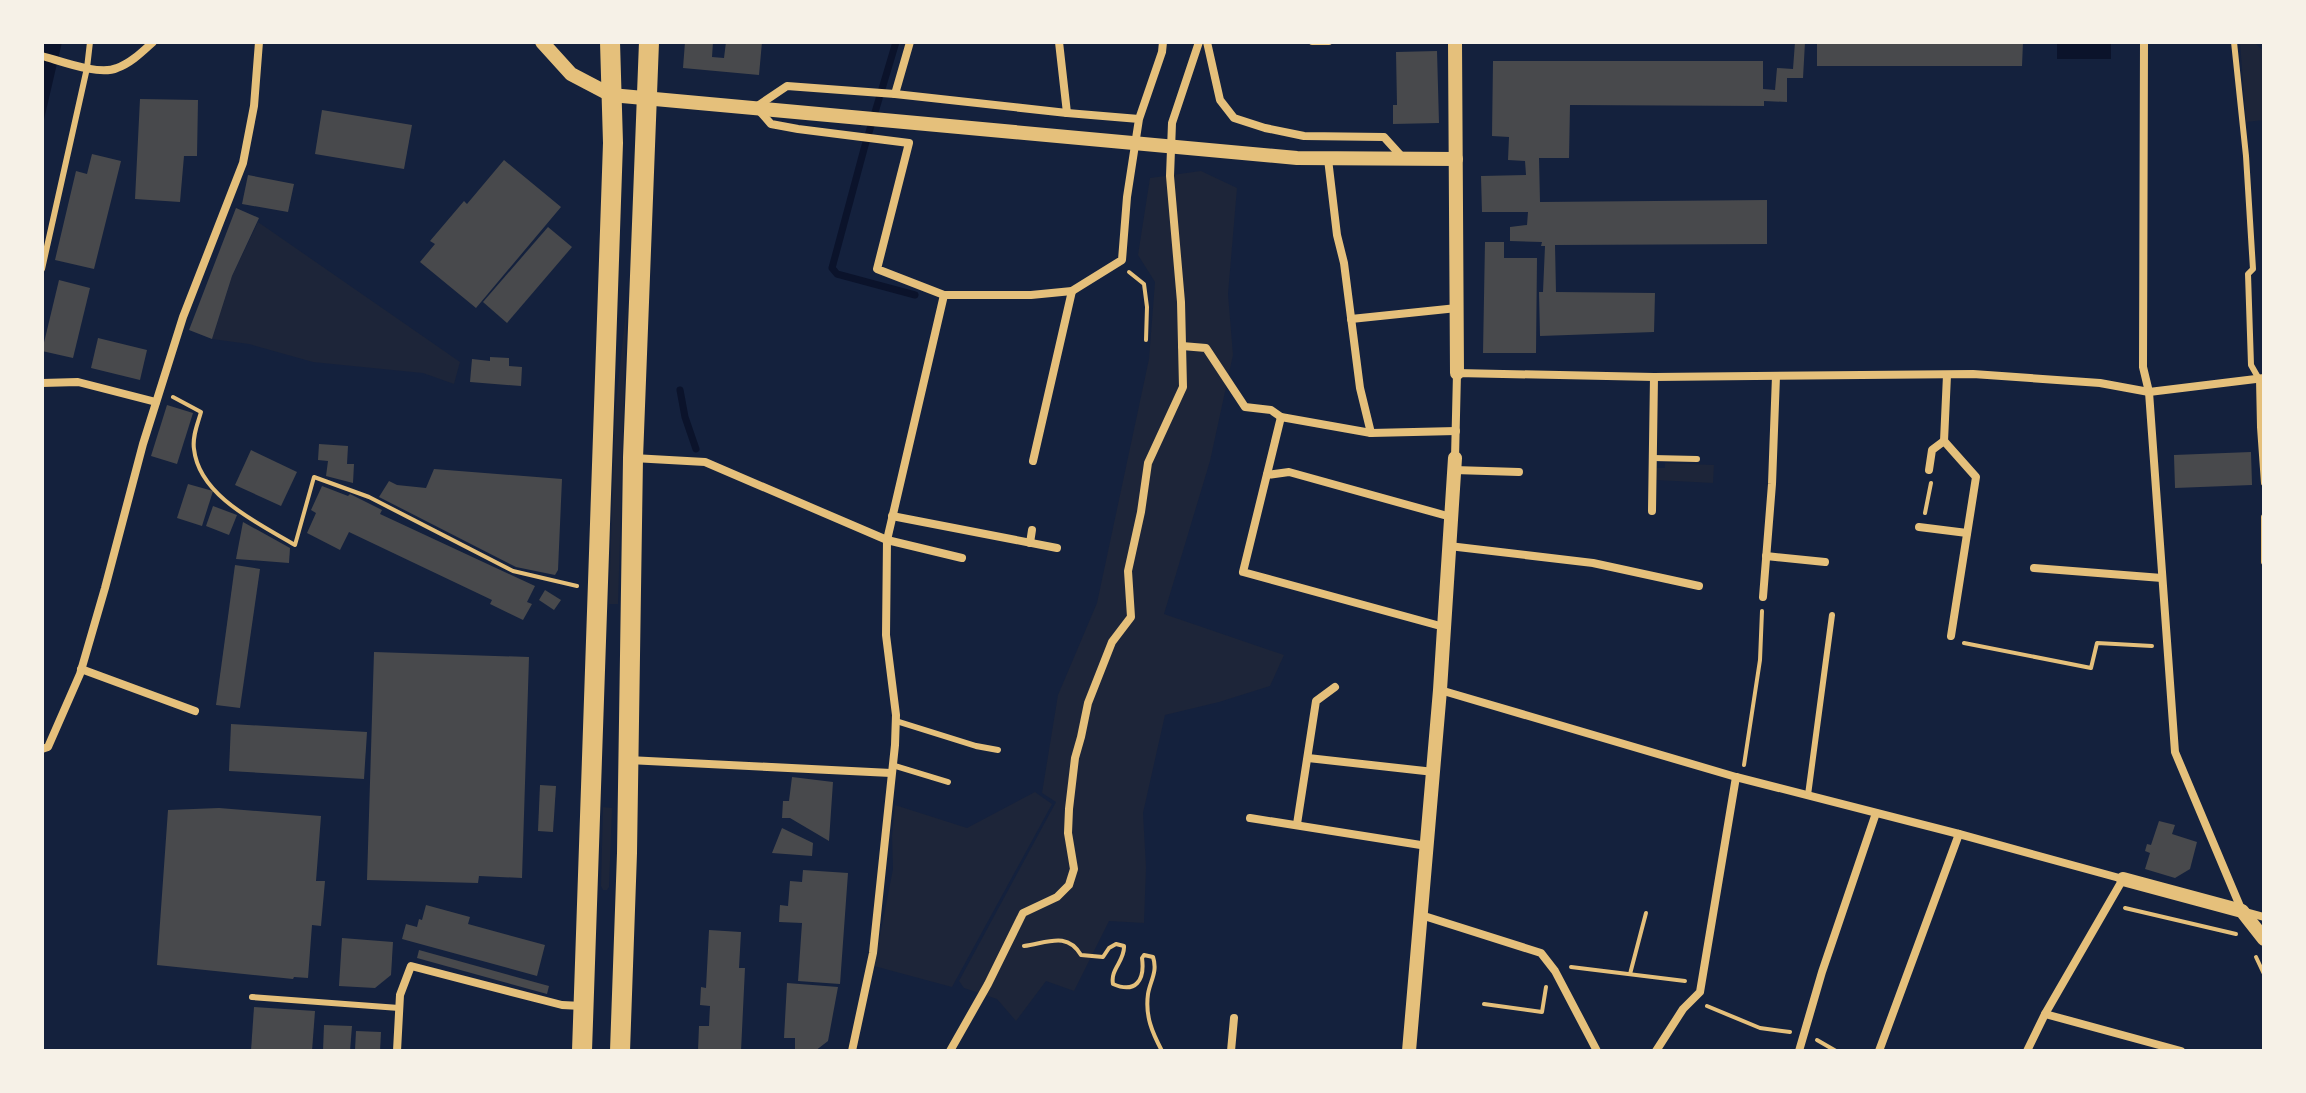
<svg xmlns="http://www.w3.org/2000/svg" width="2306" height="1093" font-family="'Fira Sans Condensed',sans-serif">
<style>
.green{fill:#1d2539}
.water{fill:#0b132b}
.lines{fill:none;stroke-linecap:round;stroke-linejoin:round}
.stream{stroke:#0b132b;stroke-width:7}
.building{fill:#48494c}
.path{stroke:#e5c07b;stroke-width:4}
.service{stroke:#e5c07b;stroke-width:6}
.minor{stroke:#e5c07b;stroke-width:8}
.tertiary{stroke:#e5c07b;stroke-width:14}
.primary{stroke:#e5c07b;stroke-width:20}
</style>
<rect width="100%" height="100%" fill="#14213d"/>
<g class="green">
<polygon points="2240,42 2254,42 2261,49 2264,49 2264,120 2246,122"/>
<polygon points="1201,171 1237,188 1228,294 1233,355 1210,461 1164,614 1284,655 1270,686 1219,702 1165,715 1143,813 1146,867 1144,923 1109,921 1074,991 1046,981 1016,1021 997,999 964,988 959,981 1056,802 1042,793 1058,695 1097,603 1149,359 1155,282 1138,255 1150,178"/>
<polygon points="258,222 460,362 454,384 423,373 313,362 249,344 212,339 232,276"/>
<polygon points="627,302 618,604 609,604 615,411"/>
<polygon points="1665,463 1714,465 1713,483 1656,480 1656,468 1665,468"/>
<polygon points="1035,792 1052,804 952,987 874,966 893,869 892,836 895,805 967,828"/>
<polygon points="603,807 612,808 609,887 607,890 603,890 601,886"/>
</g>
<g class="water">
<polygon points="42,42 62,42 42,128"/>
<rect x="2057" y="42" width="54" height="17"/>
</g>
<g class="lines">
<g class="stream">
<polyline points="896,42 864,149 832,268 837,274 915,295"/>
<polyline points="680,390 685,417 696,449"/>
</g>
</g>
<g class="building">
<polygon points="685,42 713,42 712,57 724,58 726,42 762,42 759,75 683,68"/>
<polygon points="1795,42 1805,42 1803,78 1787,78 1787,102 1764,101 1764,106 1570,105 1569,158 1539,158 1540,202 1767,200 1767,244 1555,245 1556,292 1655,293 1654,332 1540,336 1539,292 1543,292 1545,246 1541,246 1542,242 1510,241 1510,227 1527,225 1528,212 1482,212 1481,176 1526,175 1525,161 1508,160 1509,137 1492,136 1493,61 1763,61 1763,89 1775,90 1777,68 1793,69"/>
<polygon points="1817,42 2023,42 2022,66 1817,66"/>
<polygon points="1437,51 1439,123 1393,124 1393,105 1397,105 1396,52"/>
<polygon points="140,99 198,100 197,156 184,156 180,202 135,199"/>
<polygon points="322,110 412,125 404,169 315,154"/>
<polygon points="92,154 121,161 94,269 55,260 76,171 87,174"/>
<polygon points="504,160 561,207 476,308 420,262 435,244 430,241 464,201 467,204"/>
<polygon points="248,175 294,184 288,212 242,204"/>
<polygon points="236,208 259,218 232,276 212,339 189,330"/>
<polygon points="548,227 572,247 507,323 483,302"/>
<polygon points="1485,242 1504,242 1504,258 1537,258 1536,353 1483,353"/>
<polygon points="59,280 90,288 73,358 42,351"/>
<polygon points="98,338 147,350 140,380 91,368"/>
<polygon points="490,357 509,358 509,366 522,367 521,386 470,382 472,359 490,361"/>
<polygon points="167,405 193,413 177,464 151,456"/>
<polygon points="319,444 348,446 347,464 354,464 353,483 326,476 328,461 318,460"/>
<polygon points="251,450 297,472 281,506 235,485"/>
<polygon points="2251,452 2252,485 2175,488 2174,455"/>
<polygon points="434,469 562,479 558,570 555,575 516,567 379,497 389,481 397,485 426,488"/>
<polygon points="188,484 213,491 202,526 177,518"/>
<polygon points="322,486 348,496 350,494 382,510 380,514 535,586 527,602 532,604 523,620 490,604 492,600 349,532 340,550 307,533 316,513 311,510"/>
<polygon points="213,506 237,515 229,535 206,526"/>
<polygon points="243,522 290,548 289,563 236,559"/>
<polygon points="235,565 260,569 240,708 216,705"/>
<polygon points="545,590 561,600 554,610 539,600"/>
<polygon points="374,652 529,657 522,878 479,876 478,883 367,880"/>
<polygon points="231,724 367,732 364,779 229,771"/>
<polygon points="792,777 833,782 829,841 790,818 782,818 783,801 789,801"/>
<polygon points="540,785 556,786 553,832 538,831"/>
<polygon points="219,808 321,816 316,881 325,881 321,926 312,925 308,978 294,977 293,979 157,965 168,810"/>
<polygon points="2159,821 2175,825 2172,834 2197,842 2190,869 2175,878 2145,869 2150,853 2145,851 2147,844 2151,845"/>
<polygon points="782,828 813,843 812,856 772,853"/>
<polygon points="803,870 848,873 840,984 798,981 802,923 779,922 780,905 788,906 790,881 802,882"/>
<polygon points="426,905 470,917 468,924 545,945 537,976 402,939 406,924 417,927 419,919 422,920"/>
<polygon points="709,930 741,932 739,968 745,968 741,1051 698,1051 699,1026 709,1026 710,1006 700,1005 701,987 706,988"/>
<polygon points="342,938 393,942 391,975 375,988 339,986"/>
<polygon points="419,950 549,986 547,994 417,958"/>
<polygon points="787,983 838,987 828,1041 815,1051 795,1050 795,1038 784,1038"/>
<polygon points="254,1007 315,1011 312,1051 251,1051"/>
<polygon points="324,1025 352,1026 350,1051 323,1051"/>
<polygon points="356,1031 381,1032 380,1051 355,1050"/>
</g>
<g class="lines">
<g class="path">
<polyline points="1129,272 1144,284 1147,307 1146,340"/>
<path d="M173,397l28,15c-3,11 -9,24 -7,37 5,47 64,74 101,96l19,-68 55,20 144,74 64,15"/>
<polyline points="1925,513 1931,483"/>
<polyline points="1964,643 2091,668 2097,643 2152,646"/>
<polyline points="1744,765 1760,660 1762,611"/>
<polyline points="2125,908 2236,934"/>
<path d="M1024,946c23,-3 43,-15 57,9l22,2 6,-9 7,-4 8,2c1,15 -14,23 -11,38 23,10 32,-4 29,-26l2,-3 9,2c5,15 -3,24 -5,37 -3,22 4,38 14,57"/>
<polyline points="2256,957 2264,974"/>
<polyline points="1571,967 1685,981"/>
<polyline points="1630,974 1646,913"/>
<polyline points="1484,1004 1542,1012 1546,987"/>
<polyline points="1707,1006 1760,1028 1790,1032"/>
<polyline points="1817,1040 1836,1051"/>
</g>
<g class="service">
<polyline points="1312,42 1329,42"/>
<polyline points="2234,42 2246,156 2253,269 2248,274 2251,365 2259,379 2260,427 2264,483"/>
<polyline points="42,269 87,68 90,42"/>
<polyline points="1653,458 1697,459"/>
<polyline points="2264,517 2264,562"/>
<polyline points="896,721 976,746 998,750"/>
<polyline points="892,765 948,782"/>
<polyline points="1808,795 1832,615"/>
<polyline points="252,997 399,1008"/>
</g>
<g class="minor">
<polyline points="1059,42 1067,113"/>
<polyline points="1207,42 1220,100 1234,118 1265,128 1304,136 1384,137 1403,158"/>
<polyline points="2144,42 2143,367 2149,392 2175,752 2242,911 2264,917"/>
<path d="M42,56c19,5 57,20 75,12 14,-5 25,-16 36,-26"/>
<polyline points="895,94 910,42"/>
<polyline points="1139,119 1127,197 1122,260 1072,291 1031,295 944,295 877,269 909,143 798,129 771,124 756,107 787,86 895,94 1067,113 1139,119 1162,52 1163,42"/>
<polyline points="1328,159 1337,235 1344,263 1360,388 1371,433"/>
<polyline points="1351,319 1457,308"/>
<polyline points="1182,346 1206,348 1245,407 1271,410 1281,417"/>
<polyline points="1947,375 1944,441 1976,477 1951,636"/>
<polyline points="42,383 78,382 156,402"/>
<polyline points="633,458 705,462 887,540 962,558"/>
<polyline points="1455,458 1457,373 1654,377 1973,374 2100,383 2149,392 2264,378"/>
<polyline points="1033,461 1072,291"/>
<polyline points="1454,470 1519,472"/>
<polyline points="1929,470 1932,450 1944,441"/>
<polyline points="1267,475 1289,472 1451,517"/>
<polyline points="1652,511 1654,377"/>
<polyline points="892,516 1057,548"/>
<polyline points="1919,527 1967,533"/>
<polyline points="1030,543 1032,530"/>
<polyline points="1449,546 1593,563 1699,586"/>
<polyline points="1766,556 1825,562"/>
<polyline points="2034,568 2162,578"/>
<polyline points="1763,597 1772,484 1776,376"/>
<polyline points="1444,627 1243,572 1281,417 1371,433 1456,431"/>
<polyline points="81,669 195,711"/>
<polyline points="1440,690 1736,777 1959,834 2123,879 2045,1014 2027,1051"/>
<polyline points="42,749 48,747 80,674 105,588 143,444 183,317 243,163 254,106 259,42"/>
<polyline points="1308,758 1434,772"/>
<polyline points="628,760 891,773"/>
<polyline points="1250,818 1427,846"/>
<polyline points="1297,824 1316,701 1335,687"/>
<polyline points="1421,915 1541,953 1555,971 1597,1051"/>
<polyline points="2045,1014 2181,1051"/>
<polyline points="397,1051 400,995 411,966 562,1005 582,1006"/>
<polyline points="852,1051 873,953 895,745 896,715 886,635 887,540 944,295"/>
<polyline points="950,1051 988,984 1023,913 1057,897 1069,885 1074,869 1068,833 1069,809 1075,758 1081,737 1088,703 1112,642 1131,617 1128,571 1141,512 1148,463 1183,387 1181,302 1170,176 1172,123 1199,42"/>
<polyline points="1231,1051 1234,1018"/>
<polyline points="1656,1051 1683,1009 1700,992 1736,777"/>
<polyline points="1799,1051 1822,972 1876,813"/>
<polyline points="1879,1051 1959,834"/>
</g>
<g class="tertiary">
<polyline points="542,42 571,74 611,95 1297,158 1456,159"/>
<polyline points="1455,42 1457,373"/>
<polyline points="2123,879 2242,911 2264,939"/>
<polyline points="1409,1051 1440,690 1455,458"/>
</g>
<g class="primary">
<polyline points="582,1051 613,143 610,42"/>
<polyline points="620,1051 627,853 633,458 649,42"/>
</g>
</g>
<rect width="2306" height="1093" fill="none" stroke="#f6f1e7" stroke-width="88"/>
</svg>
